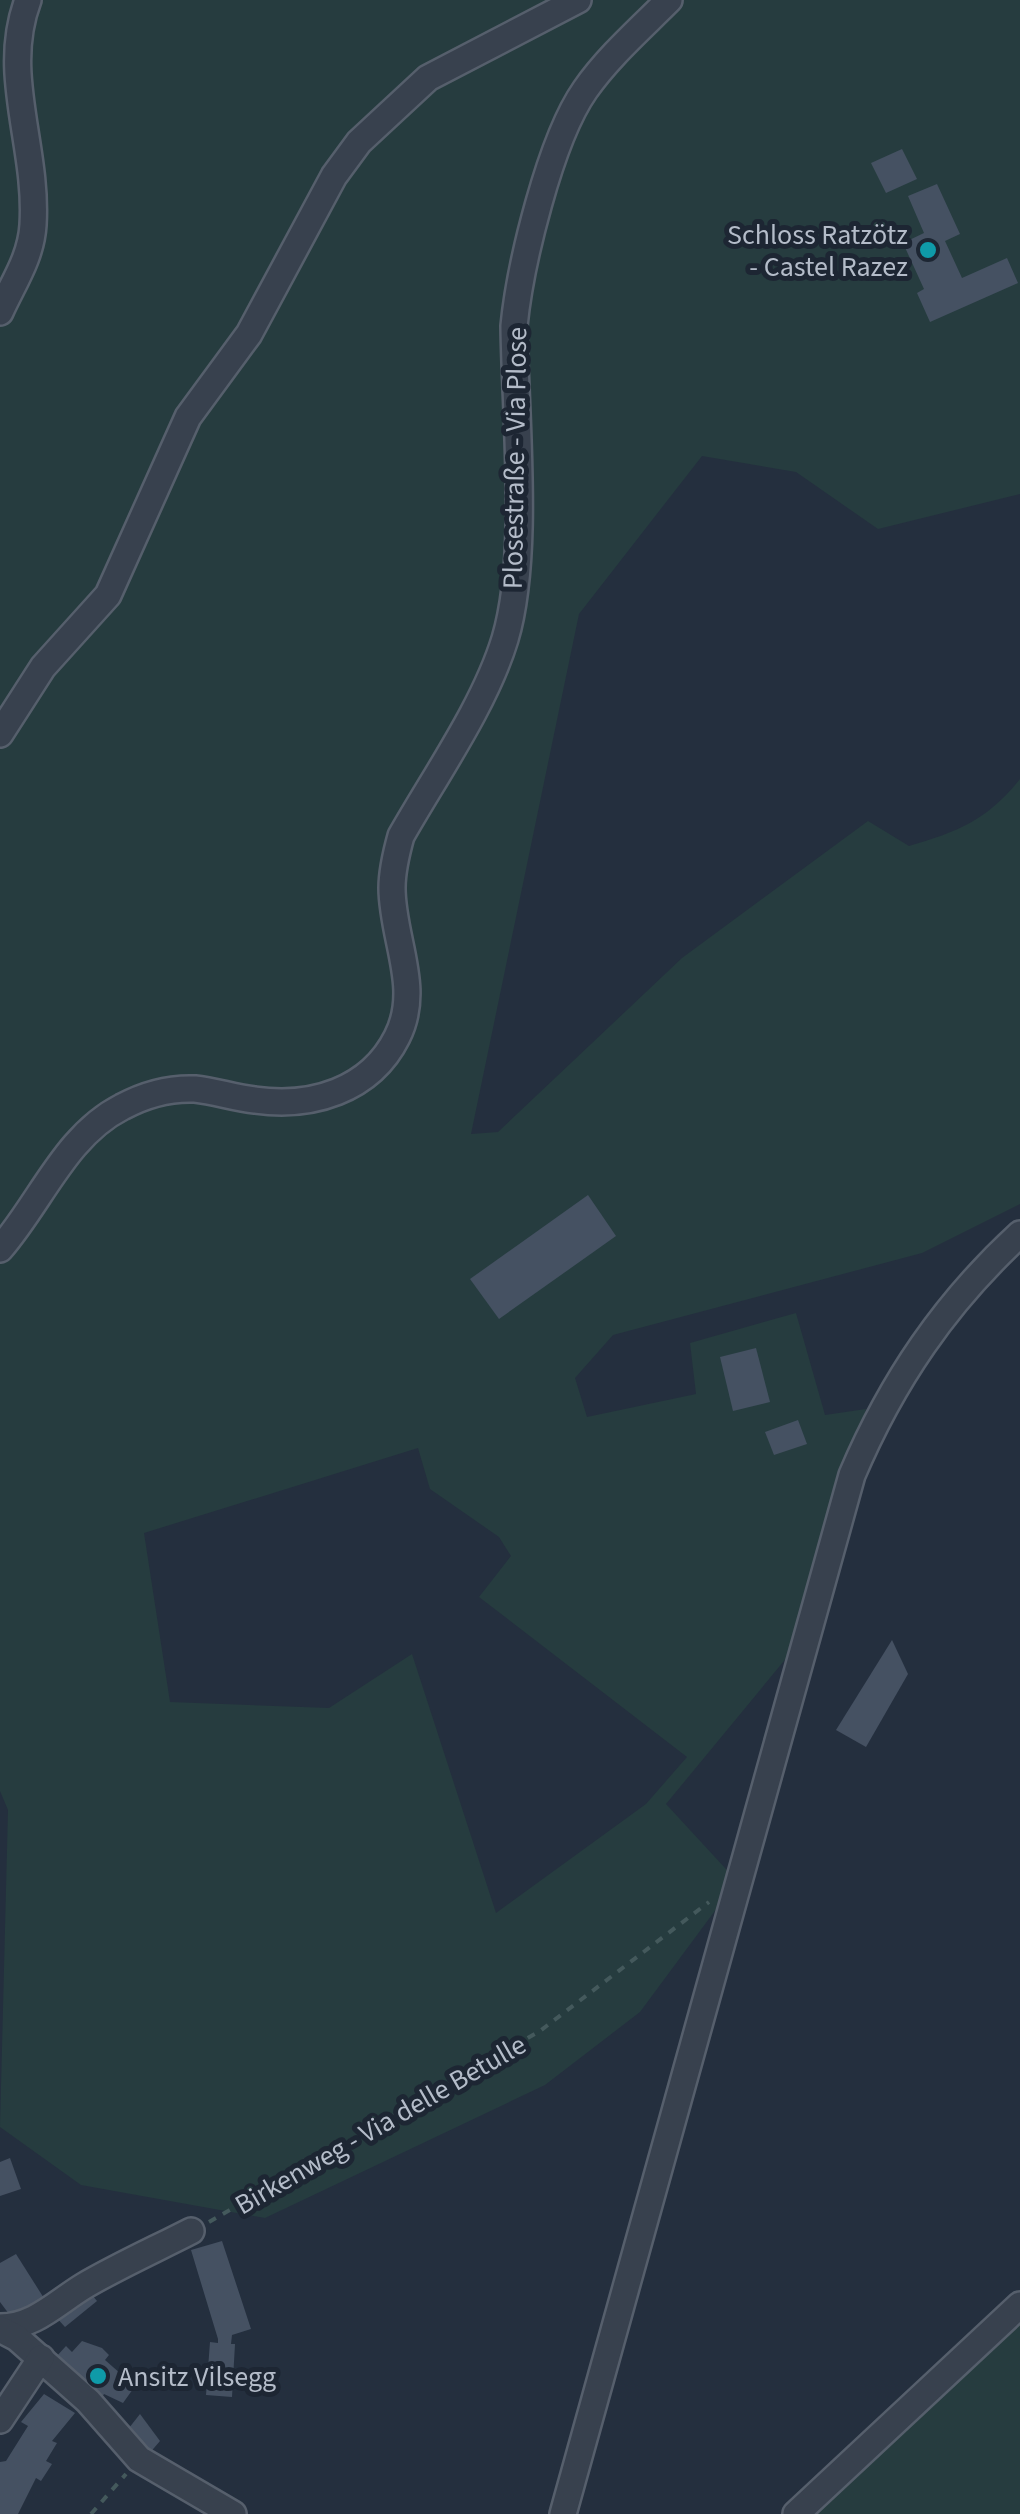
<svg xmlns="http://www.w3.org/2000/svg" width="1020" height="2514" font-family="'Source Sans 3',sans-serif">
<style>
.green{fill:#263c3f;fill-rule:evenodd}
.building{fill:#455162}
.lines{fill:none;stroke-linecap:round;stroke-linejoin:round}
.minor-casing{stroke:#565f6c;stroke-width:30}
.path{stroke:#44595c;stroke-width:4;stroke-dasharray:8 8;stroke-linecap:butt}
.minor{stroke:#38414e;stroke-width:25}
.culture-dot{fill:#0f9aa8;stroke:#1d2633;stroke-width:4}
.labels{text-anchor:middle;stroke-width:10;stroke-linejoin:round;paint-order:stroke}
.poi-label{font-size:28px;fill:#b4bcc9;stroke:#1d2633;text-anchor:end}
.street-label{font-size:28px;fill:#b4bcc9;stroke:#1d2633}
</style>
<rect width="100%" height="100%" fill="#242f3e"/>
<g class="green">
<path d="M0,0h1020v494l-142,35 -82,-57 -94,-16 -123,158 -108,520 27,-2 184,-174 186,-137 41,25c50,-15 77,-25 111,-67v425l-98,49 -309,82 -38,43 12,39 109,-23 -6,-51 106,-30 29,102 41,-6 -40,201 -160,194 71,77 -97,131 -95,73 -280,133 -184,-33 -81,-58 8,-317 -8,-19zM418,1448l12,41 69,48 12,19 -32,41 208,160 -41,47 -150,109 -84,-259 -83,54 -159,-6 -26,-169z"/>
<polygon points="1020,2318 1020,2514 811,2514"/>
</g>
<g class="building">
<polygon points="902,149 917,179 886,193 871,163"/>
<polygon points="937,184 960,234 945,241 962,278 1007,258 1018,283 930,322 917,293 924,289 903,243 924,233 908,196"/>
<polygon points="588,1195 616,1236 499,1319 470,1279"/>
<polygon points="756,1348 770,1402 733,1411 720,1357"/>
<polygon points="798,1420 807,1444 774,1455 765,1432"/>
<polygon points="892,1640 908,1674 866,1747 836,1730"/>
<polygon points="10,2158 21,2189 0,2196 0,2162"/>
<polygon points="222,2241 251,2329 232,2335 231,2344 235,2344 232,2397 206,2395 210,2342 218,2343 218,2339 191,2250"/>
<polygon points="16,2254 47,2303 15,2322 0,2302 0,2263"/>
<polygon points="87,2289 97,2301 65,2327 55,2316"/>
<polygon points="82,2341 102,2348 109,2355 105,2360 121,2374 118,2378 133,2389 123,2403 104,2394 101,2399 56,2357 66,2346 72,2352"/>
<polygon points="44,2394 75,2413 52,2441 57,2443 46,2461 52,2464 41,2481 36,2478 18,2514 0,2514 0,2462 6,2461 28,2426 21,2422"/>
<polygon points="140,2414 160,2441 148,2455 129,2428"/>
</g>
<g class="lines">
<g class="minor-casing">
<g id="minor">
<path d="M0,312c13,-29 31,-54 33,-87 5,-79 -33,-151 -5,-225"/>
<polyline points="0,734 43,667 108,595 188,417 249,334 334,176 359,142 428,78 578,0"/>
<path d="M0,1249c41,-47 65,-113 122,-142 22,-12 48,-19 73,-18 20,2 40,9 60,11 56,8 115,-9 142,-63 25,-49 -5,-98 -5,-149 0,-18 4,-34 9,-52 34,-60 84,-131 104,-197 25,-83 10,-224 9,-313 6,-61 36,-186 71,-236 23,-33 55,-61 84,-90"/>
<path d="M0,2327c34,0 56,-24 84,-41 34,-20 72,-37 107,-55"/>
<polyline points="0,2329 17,2338 88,2401 139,2459 233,2514"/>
<polyline points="0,2420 41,2358"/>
<path d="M563,2514l289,-1039c40,-94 93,-172 168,-241"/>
<polyline points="796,2514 1020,2305"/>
</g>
</g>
<g class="path">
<polyline points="209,2222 540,2031 709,1902"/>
<polyline points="91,2514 126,2474"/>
</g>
<use href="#minor" class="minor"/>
</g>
<g class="culture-dot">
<circle cx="928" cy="250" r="10"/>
<circle cx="98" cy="2376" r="10"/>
</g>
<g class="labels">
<g class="poi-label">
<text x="908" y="244">Schloss Ratzötz<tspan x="908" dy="32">- Castel Razez</tspan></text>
<text x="118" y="2386" text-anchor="start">Ansitz Vilsegg</text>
</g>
<g class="street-label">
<text transform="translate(514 458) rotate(-89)" y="10">Plosestraße - Via Plose</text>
<text transform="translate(380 2124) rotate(-30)" y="10">Birkenweg - Via delle Betulle</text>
</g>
</g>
</svg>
